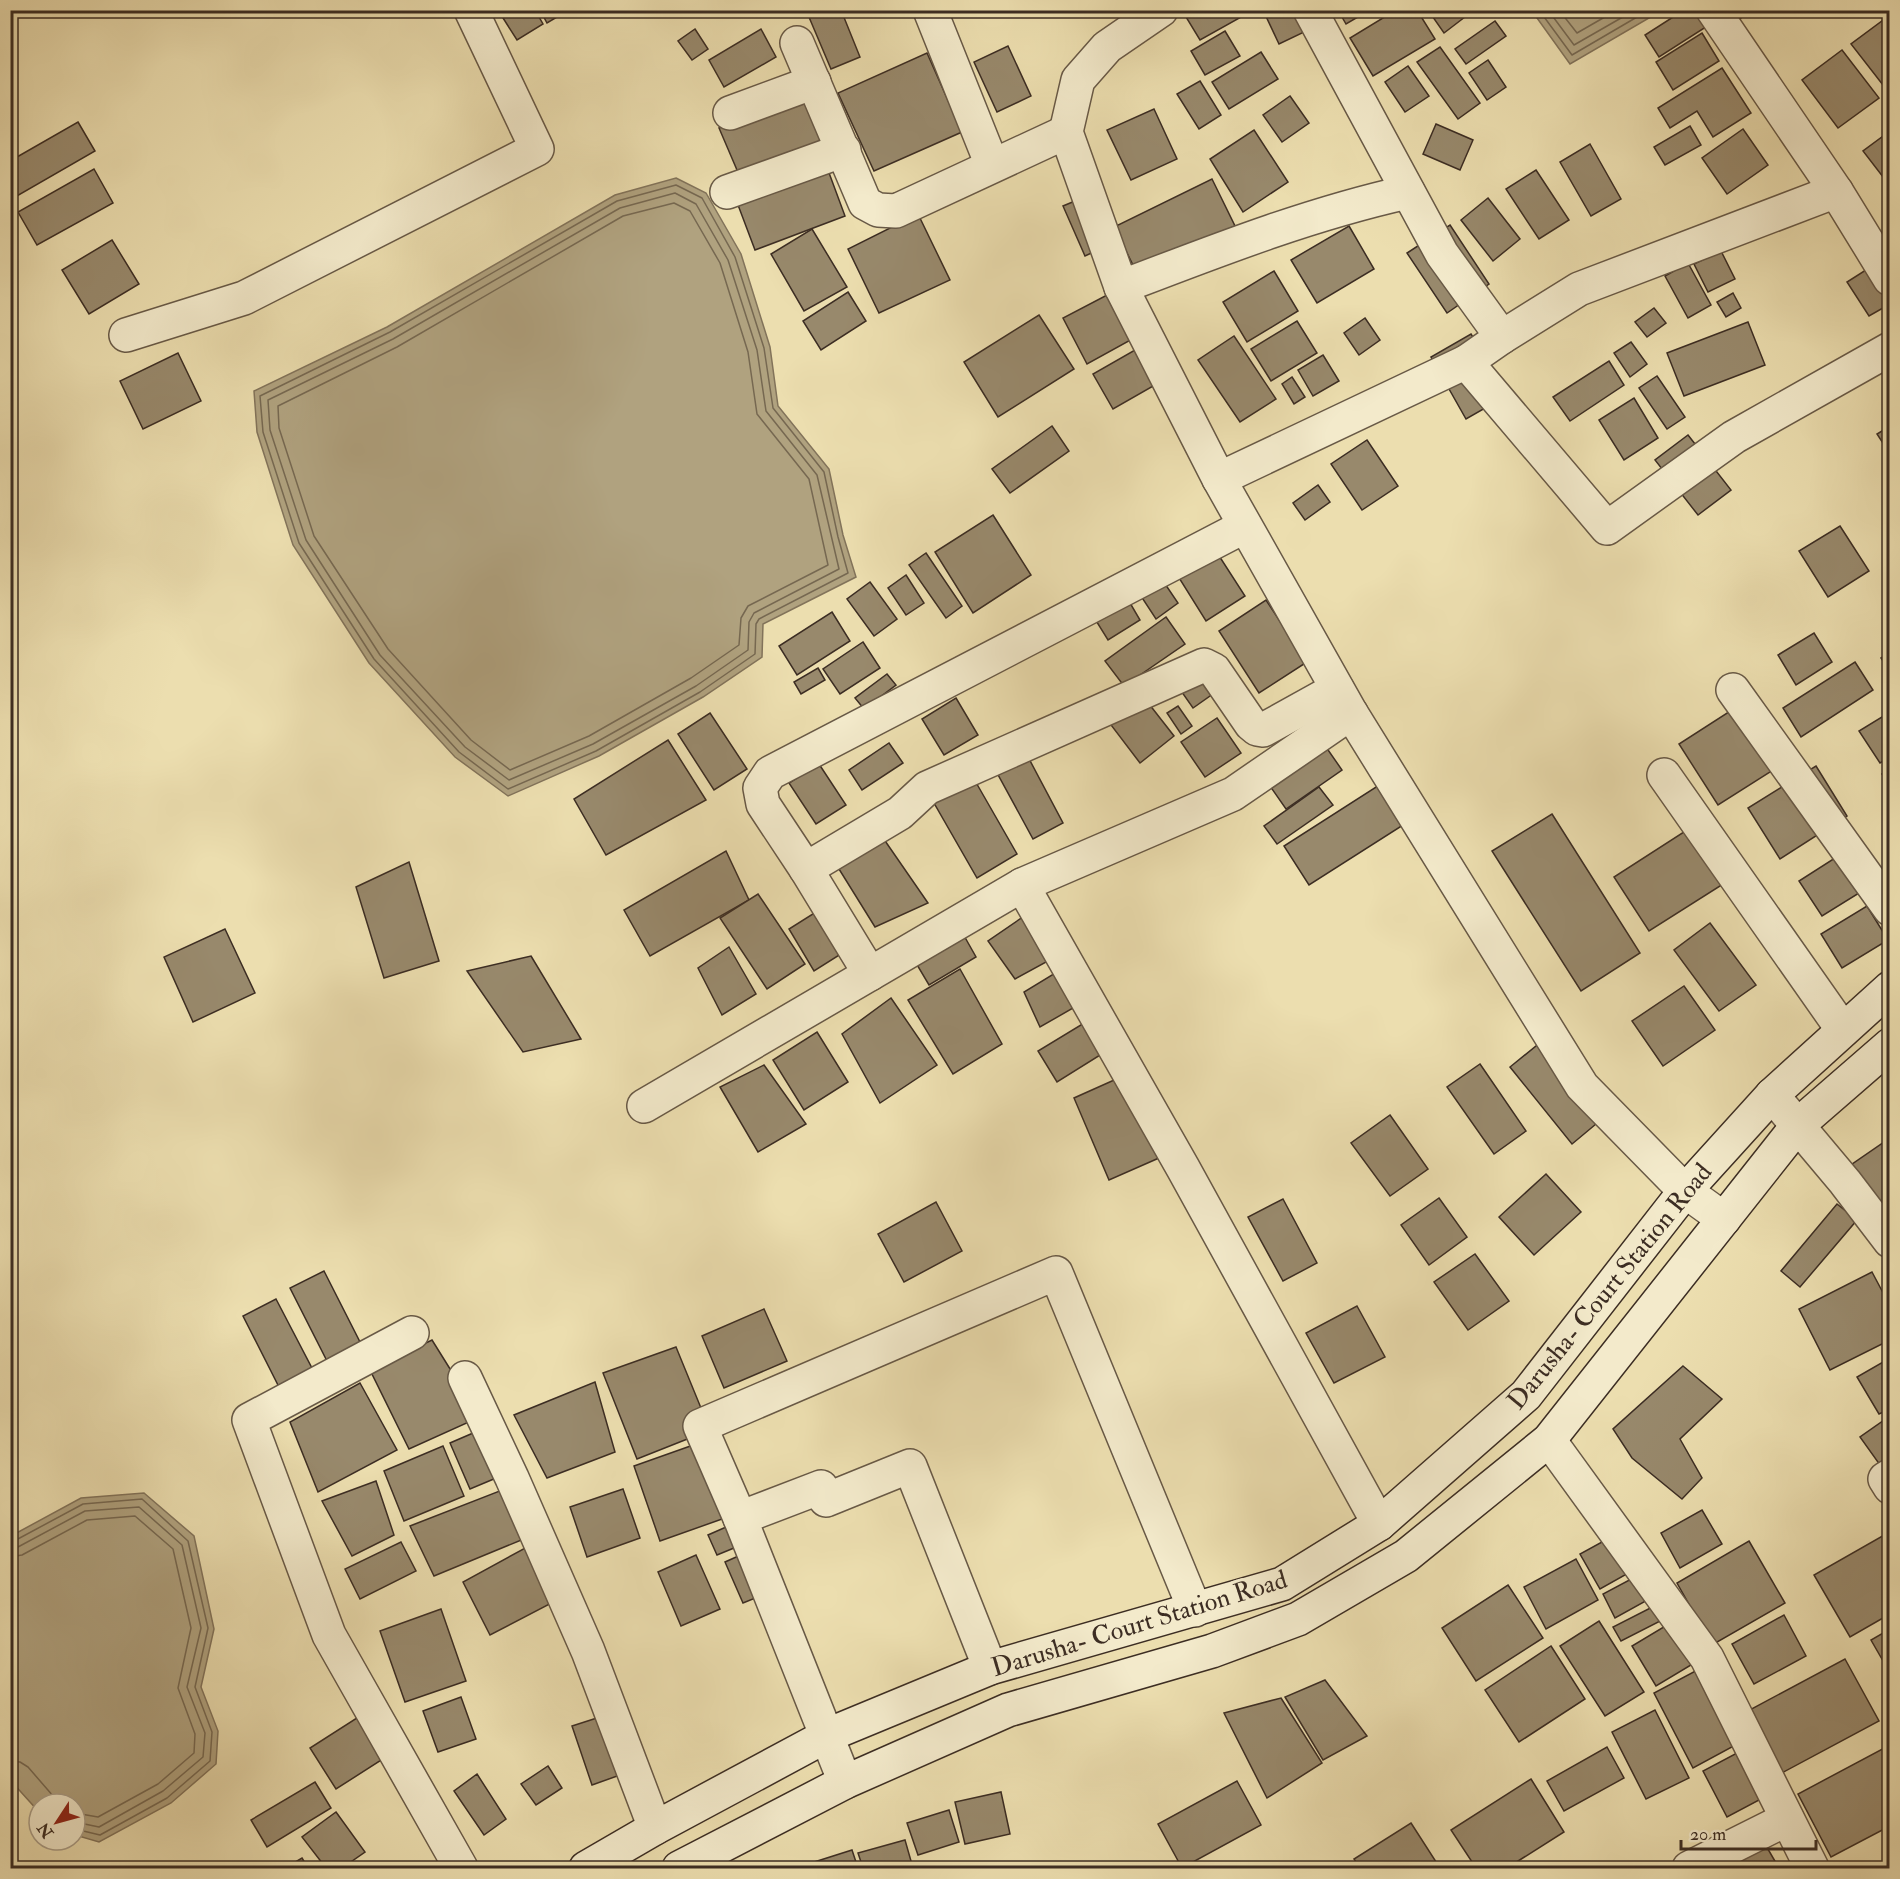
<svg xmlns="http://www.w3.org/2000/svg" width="1900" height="1879" font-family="'IM FELL Double Pica',serif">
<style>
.water{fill:#b0a27f;stroke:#82735a;stroke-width:1.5}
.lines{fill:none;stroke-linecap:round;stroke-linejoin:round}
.shore{stroke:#766851;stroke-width:1.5}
.building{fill:#98896c;stroke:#3c2d23;stroke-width:1.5}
.street-casing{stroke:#685946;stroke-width:36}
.secondary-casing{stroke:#3c2d23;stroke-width:36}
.street{stroke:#f3eacb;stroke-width:33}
.secondary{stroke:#f3eacb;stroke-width:33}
.labels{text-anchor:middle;stroke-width:6;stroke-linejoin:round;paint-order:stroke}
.street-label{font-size:26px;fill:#3c2d23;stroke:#f3eacb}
</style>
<rect width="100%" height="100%" fill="#ecdeaf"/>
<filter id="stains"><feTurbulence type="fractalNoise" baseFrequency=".00333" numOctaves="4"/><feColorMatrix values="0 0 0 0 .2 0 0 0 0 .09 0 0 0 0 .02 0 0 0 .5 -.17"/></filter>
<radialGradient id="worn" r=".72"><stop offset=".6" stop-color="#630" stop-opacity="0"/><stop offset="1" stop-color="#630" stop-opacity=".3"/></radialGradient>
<g class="water">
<polygon points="1532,11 1661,11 1570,64"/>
<polygon points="676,178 706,193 741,254 770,347 778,406 829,469 843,535 856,577 763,624 762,657 703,697 599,756 508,796 455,757 369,663 293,545 257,432 254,391 387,327 615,195"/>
<polygon points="144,1493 194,1536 214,1629 201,1687 218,1731 216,1764 171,1803 99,1842 75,1835 75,1804 39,1804 39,1812 11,1781 11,1536 81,1498"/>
</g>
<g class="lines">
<g class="shore">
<polyline points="1539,10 1572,55 1649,10"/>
<polyline points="1548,10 1574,45 1635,10"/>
<polyline points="1559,10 1577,33 1617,10"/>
<polygon points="676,185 702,198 735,257 764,348 773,408 824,472 838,537 848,573 759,619 756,624 755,654 700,692 596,751 508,789 459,752 374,659 299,543 263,432 260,396 390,332 617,201"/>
<polygon points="675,193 696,204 728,260 757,350 766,411 817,475 839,569 754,613 749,622 748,650 696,686 593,744 509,780 465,747 380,655 306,540 270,430 268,400 393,339 620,208"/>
<polygon points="674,203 690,211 720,263 748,352 757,414 809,479 828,565 748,606 741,618 739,645 691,678 589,736 510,770 471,740 388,649 314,536 279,428 278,406 397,347 623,216"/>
<polyline points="10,1541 16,1540 83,1504 142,1499 188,1541 208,1628 195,1687 212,1732 210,1761 167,1798 100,1835 75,1829"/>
<polyline points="10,1548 18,1547 85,1511 139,1507 182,1545 201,1628 187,1687 205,1733 203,1757 163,1791 99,1827 75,1822"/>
<polyline points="10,1557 22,1555 87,1520 135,1516 173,1549 191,1628 178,1688 195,1734 194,1753 158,1784 98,1817 75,1813"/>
<polyline points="10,1761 20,1762 28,1767 60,1804"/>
</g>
</g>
<g class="building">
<polygon points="516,10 535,10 543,24 517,40 503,18"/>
<polygon points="540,10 569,10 547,23"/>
<polygon points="806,10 841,10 860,57 831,69"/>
<polygon points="1196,10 1240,10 1243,16 1200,40 1186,17"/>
<polygon points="1263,10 1317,10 1323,23 1279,44"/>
<polygon points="1338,10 1370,10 1346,24"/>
<polygon points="1396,10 1417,10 1435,39 1373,76 1350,38"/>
<polygon points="1428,10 1474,10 1444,33"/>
<polygon points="1684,10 1700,10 1709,25 1659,57 1645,35"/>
<polygon points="1728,10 1751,10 1736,22"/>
<polygon points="1890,15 1890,94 1851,44"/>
<polygon points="1495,21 1506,36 1466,64 1455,49"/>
<polygon points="695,29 708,49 692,60 678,41"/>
<polygon points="761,29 776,57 724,87 709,60"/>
<polygon points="1225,31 1240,56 1205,75 1191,51"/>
<polygon points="1702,33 1719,61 1673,90 1656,62"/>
<polygon points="1008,46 1031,96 997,112 974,62"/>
<polygon points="1440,47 1480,103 1458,119 1417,62"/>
<polygon points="1842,50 1879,98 1838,128 1802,80"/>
<polygon points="1261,52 1278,79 1229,109 1212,82"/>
<polygon points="927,53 962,132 874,171 838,93"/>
<polygon points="1488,60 1506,87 1487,100 1469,73"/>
<polygon points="1408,66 1429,96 1405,112 1385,82"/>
<polygon points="1722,68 1751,113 1713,137 1697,111 1670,128 1658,108"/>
<polygon points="1200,81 1221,115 1199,129 1177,94"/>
<polygon points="803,91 824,140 740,177 719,128"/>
<polygon points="1290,96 1309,123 1282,142 1263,115"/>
<polygon points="1154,109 1177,159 1131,180 1107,130"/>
<polygon points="78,122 95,151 10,200 10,161"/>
<polygon points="1436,124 1473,140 1460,170 1423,154"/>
<polygon points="1690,126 1701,145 1665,165 1654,147"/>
<polygon points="1743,129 1768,165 1727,194 1702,158"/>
<polygon points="1254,130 1288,182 1243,212 1210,159"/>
<polygon points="1890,131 1890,186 1863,151"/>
<polygon points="1590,144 1621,199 1591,216 1560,162"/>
<polygon points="825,162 845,216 755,250 735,197"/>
<polygon points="94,169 113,203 37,245 18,212"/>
<polygon points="1536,170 1569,220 1539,239 1506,189"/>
<polygon points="1212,179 1235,226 1137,273 1114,227"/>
<polygon points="1087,196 1109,245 1085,256 1063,206"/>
<polygon points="1488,198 1520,239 1493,261 1461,220"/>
<polygon points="918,214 950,280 879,313 848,249"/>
<polygon points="1450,225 1489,284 1447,313 1407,253"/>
<polygon points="1349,226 1374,269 1317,303 1291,260"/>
<polygon points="812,229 847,287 804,311 771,254"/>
<polygon points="112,240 139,284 89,314 62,270"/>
<polygon points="1721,251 1735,279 1708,292 1694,264"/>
<polygon points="1880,261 1890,275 1890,304 1869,316 1847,282"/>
<polygon points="1688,263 1711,305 1688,318 1665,276"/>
<polygon points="1274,271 1298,311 1247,342 1223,302"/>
<polygon points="848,292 866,321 821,350 803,321"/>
<polygon points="1733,293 1741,308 1726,317 1717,302"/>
<polygon points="1109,294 1136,337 1087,364 1063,318"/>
<polygon points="1654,308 1666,323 1647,337 1635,322"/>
<polygon points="1039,315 1074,369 998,417 964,362"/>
<polygon points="1365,318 1380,340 1359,355 1344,333"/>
<polygon points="1297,321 1317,353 1271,381 1251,349"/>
<polygon points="1748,322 1765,365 1684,396 1667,353"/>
<polygon points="1471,334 1508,395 1466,419 1431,357"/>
<polygon points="1234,336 1276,399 1240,422 1198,360"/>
<polygon points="1631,342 1647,364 1630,377 1614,353"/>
<polygon points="1135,350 1155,385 1113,409 1093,374"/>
<polygon points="178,353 201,401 143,429 120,381"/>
<polygon points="1323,355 1339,381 1313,396 1298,370"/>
<polygon points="1609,361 1624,385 1570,421 1553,397"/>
<polygon points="1657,376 1685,417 1667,429 1639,388"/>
<polygon points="1292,377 1305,397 1294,404 1282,384"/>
<polygon points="1634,398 1658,438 1624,460 1599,420"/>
<polygon points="1052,426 1069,451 1010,493 992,469"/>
<polygon points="1890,426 1890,454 1877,434"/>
<polygon points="1688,435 1731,490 1698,515 1655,460"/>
<polygon points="1367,440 1398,486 1362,510 1331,464"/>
<polygon points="1318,485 1330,502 1305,520 1293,503"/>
<polygon points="993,515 1031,575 973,613 935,552"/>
<polygon points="1840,526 1869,571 1828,597 1799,551"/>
<polygon points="1214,548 1245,596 1206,621 1176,573"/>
<polygon points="926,553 962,606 946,618 909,565"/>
<polygon points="1157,572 1178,603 1156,619 1135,587"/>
<polygon points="906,575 924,603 906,615 888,588"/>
<polygon points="870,582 897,619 874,636 847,599"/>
<polygon points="1123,591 1140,620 1108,640 1090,611"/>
<polygon points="1266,600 1307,662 1259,693 1219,631"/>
<polygon points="832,612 850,641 797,675 779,646"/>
<polygon points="1166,617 1185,644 1124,686 1105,661"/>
<polygon points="1814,633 1832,662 1796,685 1778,655"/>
<polygon points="863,642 880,668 840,694 823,669"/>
<polygon points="1890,652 1890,672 1881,658"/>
<polygon points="1855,662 1873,690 1801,737 1783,708"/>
<polygon points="818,668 825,680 801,694 794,682"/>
<polygon points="1203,671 1217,691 1193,708 1179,688"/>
<polygon points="887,674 896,685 864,709 855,698"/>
<polygon points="1142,695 1174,736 1140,763 1108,721"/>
<polygon points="1752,697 1792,758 1718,805 1679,744"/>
<polygon points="956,698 978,735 944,755 922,719"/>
<polygon points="1178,706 1192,726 1181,734 1167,713"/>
<polygon points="1890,712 1890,757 1880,763 1859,731"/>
<polygon points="710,713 747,769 714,790 678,734"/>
<polygon points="1217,718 1241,753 1205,777 1181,742"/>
<polygon points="1319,737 1342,770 1286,809 1263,776"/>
<polygon points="668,740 706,800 606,855 574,799"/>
<polygon points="889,743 903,763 862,790 849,770"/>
<polygon points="1027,755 1063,823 1033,839 996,771"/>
<polygon points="819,764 846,805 816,824 789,783"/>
<polygon points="1816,766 1847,816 1780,859 1748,808"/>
<polygon points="1890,769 1890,786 1882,774"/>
<polygon points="974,779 1017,854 977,878 934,803"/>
<polygon points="1387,780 1411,820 1309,885 1284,846"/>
<polygon points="1319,787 1333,805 1277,844 1264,826"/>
<polygon points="1552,814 1640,953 1581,991 1492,851"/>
<polygon points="1704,819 1739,874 1649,931 1614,877"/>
<polygon points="881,835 928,903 875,927 834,861"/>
<polygon points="1849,849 1872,885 1822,916 1799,881"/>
<polygon points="726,851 749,900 650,956 624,910"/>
<polygon points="409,862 439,961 384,978 356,887"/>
<polygon points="758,894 805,964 767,989 720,918"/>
<polygon points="827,905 852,947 814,971 789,929"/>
<polygon points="1867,906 1888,940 1842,968 1821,934"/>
<polygon points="1033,910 1059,955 1015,979 988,941"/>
<polygon points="1710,923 1756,985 1719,1011 1674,950"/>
<polygon points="958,925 976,957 929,985 910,953"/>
<polygon points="225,929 255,993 193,1022 164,957"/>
<polygon points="729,947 756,994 722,1015 698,968"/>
<polygon points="531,956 581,1039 523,1052 467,971"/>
<polygon points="1070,964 1087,1000 1040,1027 1024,992"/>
<polygon points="960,969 1002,1044 953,1074 908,1000"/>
<polygon points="1684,986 1715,1030 1663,1066 1632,1021"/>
<polygon points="891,998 937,1065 880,1103 842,1034"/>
<polygon points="1094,1017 1113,1047 1057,1082 1038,1051"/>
<polygon points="817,1032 848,1082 804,1110 773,1060"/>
<polygon points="1552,1033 1614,1109 1572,1144 1510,1067"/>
<polygon points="1480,1064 1526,1131 1494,1154 1447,1087"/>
<polygon points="764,1065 806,1124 758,1152 720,1087"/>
<polygon points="1132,1072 1168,1154 1109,1180 1074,1098"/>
<polygon points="1390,1115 1428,1169 1390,1196 1351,1143"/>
<polygon points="1890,1138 1890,1232 1845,1169"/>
<polygon points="1546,1174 1581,1212 1534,1255 1499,1217"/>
<polygon points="1439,1198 1467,1237 1429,1265 1401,1225"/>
<polygon points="1283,1199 1317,1263 1283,1281 1248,1217"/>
<polygon points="936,1202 962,1251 904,1282 878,1234"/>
<polygon points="1837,1204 1857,1220 1800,1287 1781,1271"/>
<polygon points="1475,1254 1509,1301 1468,1330 1434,1282"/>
<polygon points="324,1271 361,1344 327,1361 290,1288"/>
<polygon points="1872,1272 1890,1306 1890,1340 1830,1370 1799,1309"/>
<polygon points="276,1299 314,1372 280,1389 243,1316"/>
<polygon points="1357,1306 1385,1357 1334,1383 1306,1333"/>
<polygon points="764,1309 787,1361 724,1388 702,1336"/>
<polygon points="432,1340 480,1417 409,1449 370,1370"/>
<polygon points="676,1347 710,1430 637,1459 603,1373"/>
<polygon points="1890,1358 1890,1409 1879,1414 1857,1377"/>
<polygon points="1683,1366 1722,1399 1680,1439 1702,1478 1682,1499 1632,1458 1613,1429"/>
<polygon points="595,1382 615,1452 547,1478 514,1415"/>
<polygon points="360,1383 397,1450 318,1492 290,1422"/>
<polygon points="1890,1416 1890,1479 1860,1437"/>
<polygon points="487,1427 508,1473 470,1489 450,1443"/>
<polygon points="713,1438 739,1513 660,1541 634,1466"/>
<polygon points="443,1446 464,1496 404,1521 384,1471"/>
<polygon points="376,1481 394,1535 352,1556 322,1501"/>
<polygon points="510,1487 531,1536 434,1576 410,1526"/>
<polygon points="623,1489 640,1538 587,1557 570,1507"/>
<polygon points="1702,1510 1722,1544 1680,1568 1661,1533"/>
<polygon points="742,1520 751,1541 717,1555 708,1535"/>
<polygon points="1622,1531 1641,1566 1600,1589 1580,1554"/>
<polygon points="1886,1534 1890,1540 1890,1614 1850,1637 1814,1575"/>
<polygon points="540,1540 565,1596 490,1635 463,1582"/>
<polygon points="1749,1541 1785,1603 1712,1645 1677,1583"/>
<polygon points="401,1542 416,1571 360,1599 345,1569"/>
<polygon points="752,1550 770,1592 743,1603 725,1562"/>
<polygon points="696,1555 720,1609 681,1626 658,1572"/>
<polygon points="1576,1559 1598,1600 1546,1629 1524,1587"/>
<polygon points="1650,1569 1662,1592 1615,1618 1603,1594"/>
<polygon points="1508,1585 1543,1638 1476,1681 1442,1628"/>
<polygon points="1668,1599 1676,1613 1621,1641 1613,1627"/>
<polygon points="441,1609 466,1681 405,1702 380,1631"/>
<polygon points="1784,1615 1806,1656 1754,1684 1732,1644"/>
<polygon points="1599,1621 1644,1692 1605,1716 1560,1646"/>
<polygon points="1672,1622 1696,1662 1656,1686 1632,1646"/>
<polygon points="1890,1629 1890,1673 1871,1640"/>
<polygon points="1551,1646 1585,1699 1519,1742 1485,1690"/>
<polygon points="1845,1659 1879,1721 1778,1775 1744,1713"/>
<polygon points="1703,1667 1743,1741 1693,1768 1654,1693"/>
<polygon points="1325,1680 1367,1736 1323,1760 1285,1697"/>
<polygon points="461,1697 476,1739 438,1752 423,1711"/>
<polygon points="1281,1698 1322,1763 1267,1798 1224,1713"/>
<polygon points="374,1707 400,1748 336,1789 310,1748"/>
<polygon points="1655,1710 1689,1778 1646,1799 1612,1732"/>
<polygon points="600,1717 620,1775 592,1785 572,1726"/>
<polygon points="1754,1744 1778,1790 1727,1817 1703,1771"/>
<polygon points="1890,1745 1890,1826 1831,1857 1798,1794"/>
<polygon points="1607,1747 1624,1778 1564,1811 1547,1781"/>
<polygon points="548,1766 562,1788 536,1805 521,1784"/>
<polygon points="477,1774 506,1819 484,1835 454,1791"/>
<polygon points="1531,1779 1564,1832 1507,1868 1476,1868 1451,1830"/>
<polygon points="1237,1781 1261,1825 1182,1868 1158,1824"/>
<polygon points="315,1782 331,1808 267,1847 251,1820"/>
<polygon points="1001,1792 1010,1834 965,1844 955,1802"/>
<polygon points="949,1810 959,1842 918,1855 907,1823"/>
<polygon points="336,1812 365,1852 342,1868 326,1868 302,1837"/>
<polygon points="1411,1823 1440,1868 1360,1868 1354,1859"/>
<polygon points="905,1840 913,1868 863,1868 858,1853"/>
<polygon points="1765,1844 1779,1868 1722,1868"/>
<polygon points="852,1850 858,1868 813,1868 811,1863"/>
<polygon points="302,1858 308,1868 285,1868"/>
</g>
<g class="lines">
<g class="street-casing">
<g id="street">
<polyline points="930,10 992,165"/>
<polyline points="1161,10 1107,47 1078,80 1066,132 1121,287 1219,479 1351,713 1582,1086 1685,1191 1724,1219"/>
<polyline points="1310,10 1442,254 1502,337 1466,362 1607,528 1734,437 1890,349"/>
<polyline points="1713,10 1836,191 1890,279"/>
<polyline points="797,43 865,203 878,210 896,211 1066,132"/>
<polyline points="730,113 814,82"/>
<polyline points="727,192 844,150"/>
<path d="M1121,287c94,-36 188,-73 287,-95"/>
<polyline points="126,335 244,298 537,149 471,10"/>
<polyline points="1502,337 1579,289 1836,191"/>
<polyline points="1219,479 1466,362"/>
<polyline points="1733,690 1890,909"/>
<polyline points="1351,713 1233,794 1022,885 1183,1168 1379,1524"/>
<polyline points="1664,775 1843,1030"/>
<polyline points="806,869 900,813 927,788 1204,665 1214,670 1251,724 1257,729 1263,730 1337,689"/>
<polyline points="870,974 806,869 763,804 760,788 770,773 1245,526"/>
<polyline points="1772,1095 1845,1182 1890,1241"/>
<polyline points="644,1106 1022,885"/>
<polyline points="412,1333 249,1420 329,1635 461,1868"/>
<polyline points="465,1378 512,1478 588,1651 655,1828"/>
<polyline points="1549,1440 1707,1658 1812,1868"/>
<polyline points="1890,1476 1885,1479 1890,1487"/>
<polyline points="740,1518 821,1487 826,1500 910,1466 990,1668"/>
<polyline points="845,1782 740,1518 700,1426 1056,1273 1195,1610"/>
<polyline points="1689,1868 1787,1819"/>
</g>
</g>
<g class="secondary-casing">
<g id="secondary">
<polyline points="586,1868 655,1828 828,1735 990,1668 1282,1584 1379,1524 1526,1395 1685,1191 1772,1095 1890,988"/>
<polyline points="679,1868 845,1782 1008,1710 1212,1651 1298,1619 1406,1556 1549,1440 1798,1125 1890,1045"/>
</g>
</g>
<use href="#street" class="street"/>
<use href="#secondary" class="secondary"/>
</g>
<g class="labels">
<g class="street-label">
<text transform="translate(1609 1286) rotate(-51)" y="9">Darusha- Court Station Road</text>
<text transform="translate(1139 1623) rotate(-17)" y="9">Darusha- Court Station Road</text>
</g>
</g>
<rect width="1900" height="1879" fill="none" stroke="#ecdeaf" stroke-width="36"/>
<rect x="12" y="12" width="1876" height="1855" fill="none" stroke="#3c2d23" stroke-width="3"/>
<rect x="18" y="18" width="1864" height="1843" fill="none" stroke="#3c2d23" stroke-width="1.5"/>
<g transform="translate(57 1822) rotate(234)"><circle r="28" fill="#f3eacb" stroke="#aa9e88" stroke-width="1.5"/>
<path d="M0-4.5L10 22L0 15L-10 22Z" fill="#8f2418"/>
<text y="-9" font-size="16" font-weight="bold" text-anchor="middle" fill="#3c2d23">N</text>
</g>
<path d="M1681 1840v9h135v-9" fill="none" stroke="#3c2d23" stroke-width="3"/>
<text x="1690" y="1840" font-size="18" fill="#3c2d23" stroke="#f3eacb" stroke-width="4.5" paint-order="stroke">20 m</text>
<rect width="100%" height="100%" filter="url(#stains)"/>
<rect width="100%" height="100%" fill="url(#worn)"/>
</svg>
